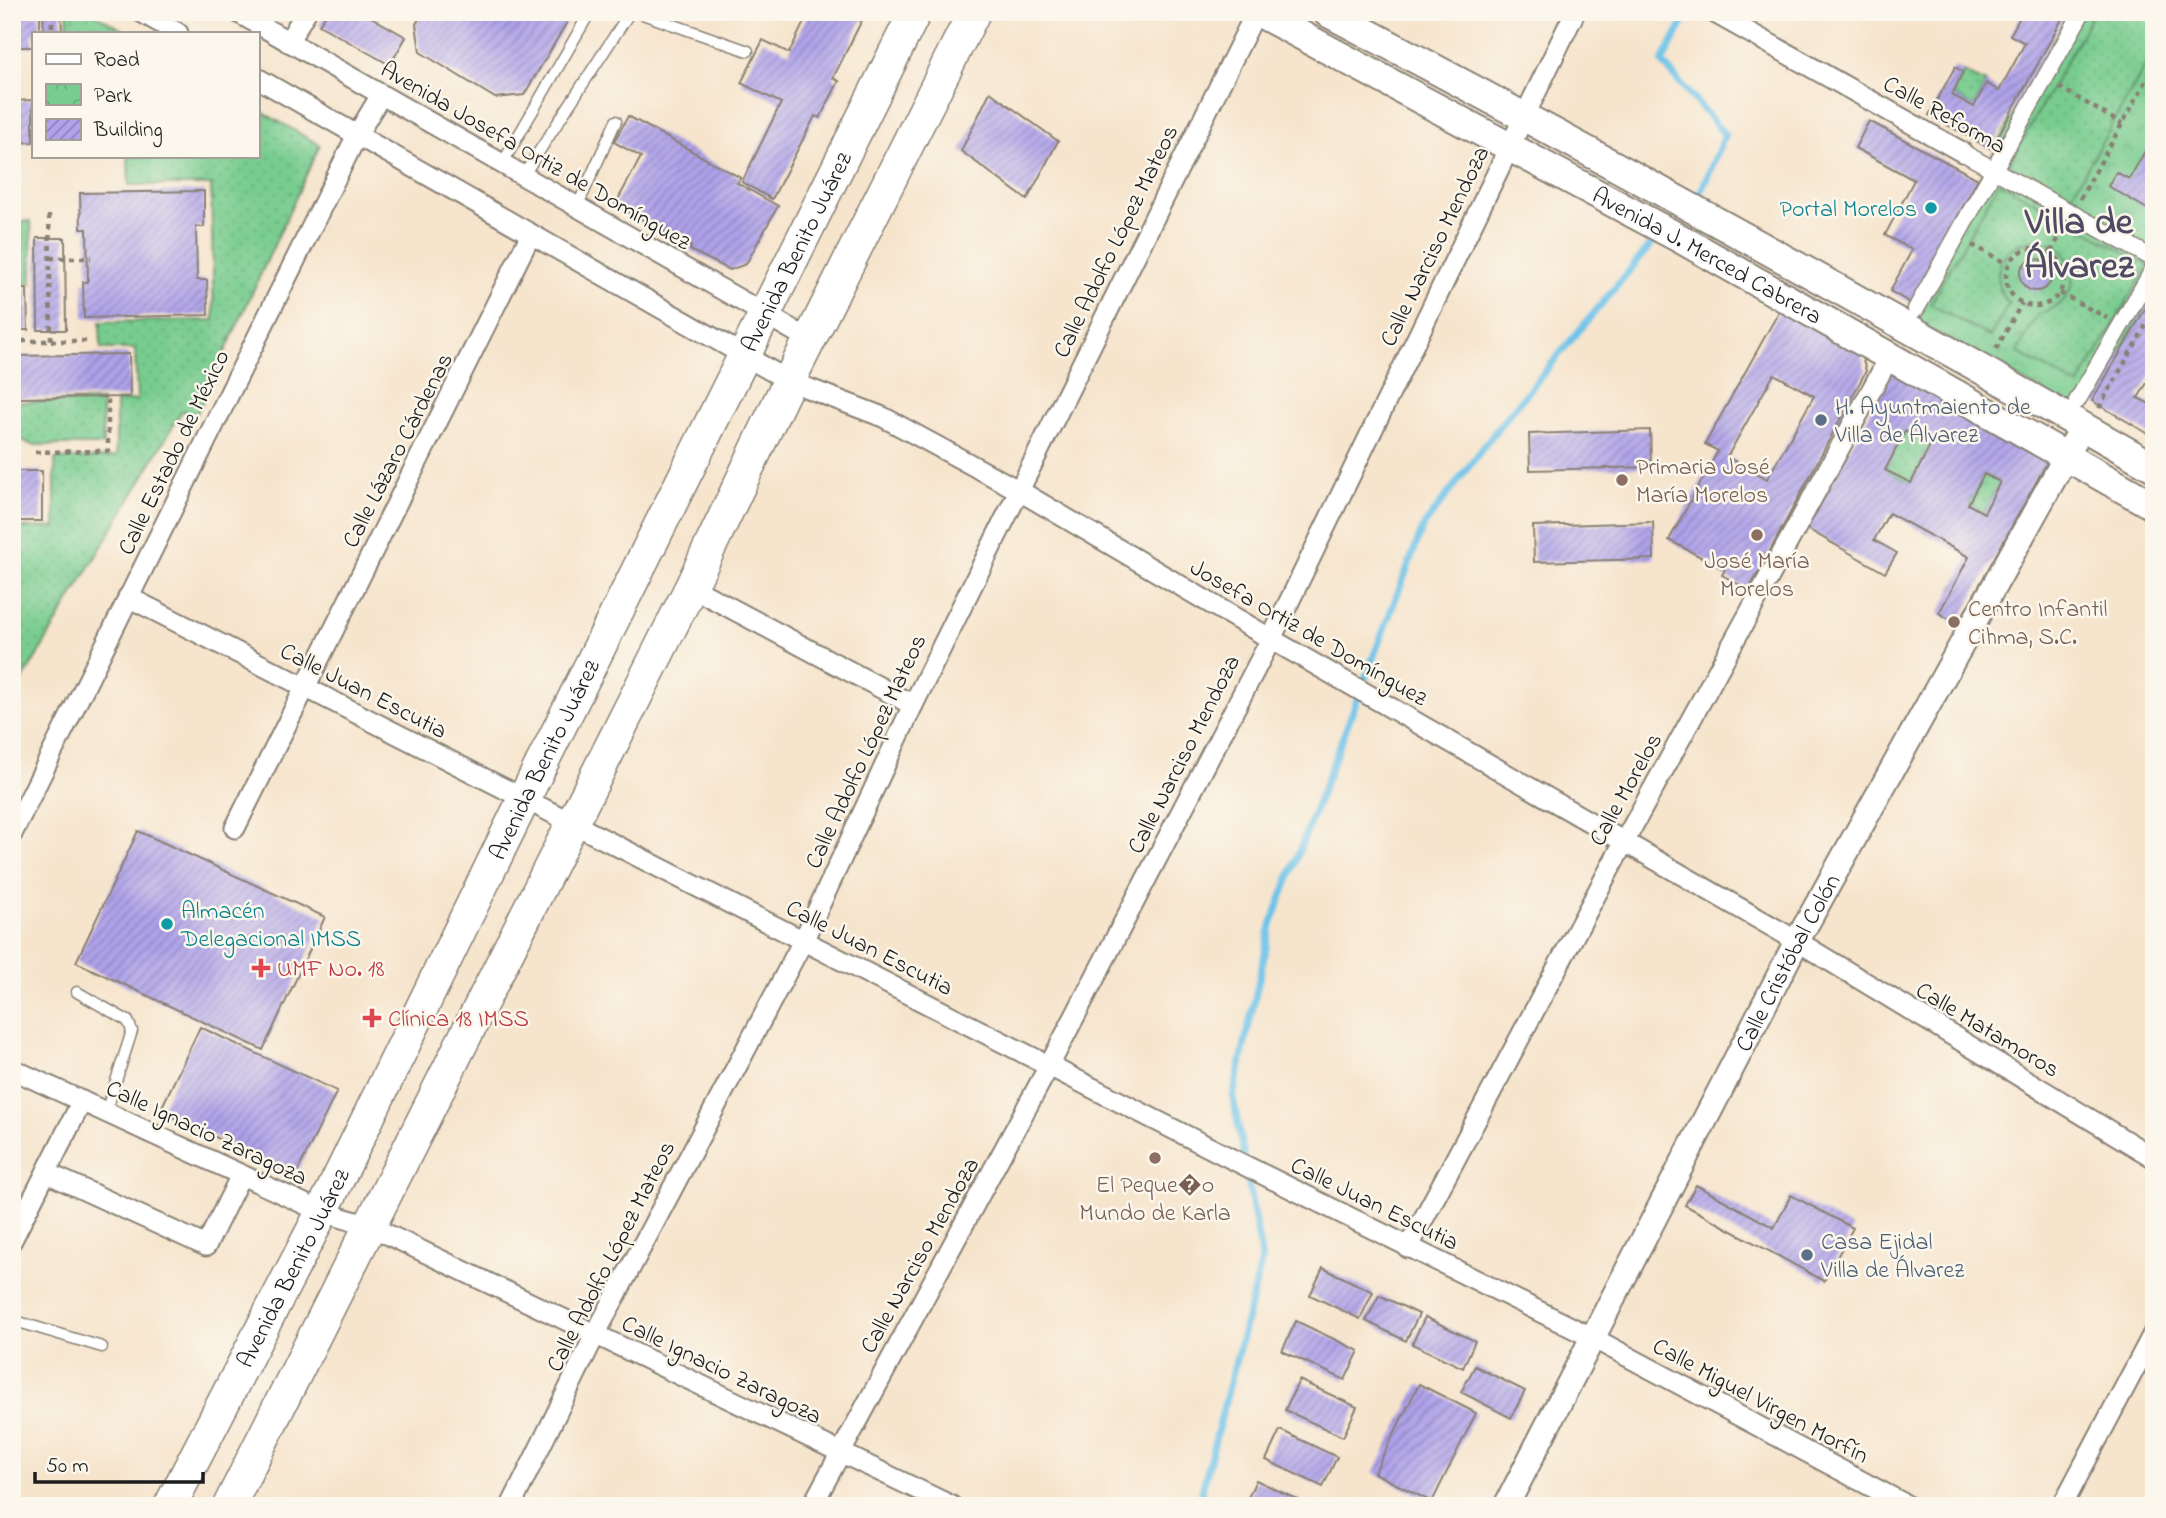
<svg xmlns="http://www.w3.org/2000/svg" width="2166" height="1518" font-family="'Indie Flower',sans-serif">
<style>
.park{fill:url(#park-crowns);stroke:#4a7456;stroke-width:2}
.garden{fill:url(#garden-dots);stroke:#4a7456;stroke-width:2}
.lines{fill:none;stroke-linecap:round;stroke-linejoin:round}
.stream{stroke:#6dc3e9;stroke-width:7}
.building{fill:url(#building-hatch);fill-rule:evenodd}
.service-casing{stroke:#898074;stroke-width:13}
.pedestrian-casing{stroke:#898074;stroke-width:19}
.minor-casing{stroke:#898074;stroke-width:23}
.tertiary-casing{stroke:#898074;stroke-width:28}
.secondary-casing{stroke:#898074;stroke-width:32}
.primary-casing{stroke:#898074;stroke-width:35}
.path{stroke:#898074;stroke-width:4.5;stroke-dasharray:5 5;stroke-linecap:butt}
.service{stroke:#fff;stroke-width:10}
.pedestrian{stroke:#fff;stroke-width:16}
.minor{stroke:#fff;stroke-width:19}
.tertiary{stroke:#fff;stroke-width:24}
.secondary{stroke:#fff;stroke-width:28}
.primary{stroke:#fff;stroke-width:32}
.culture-dot{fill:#0f9aa8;stroke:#fbf7ec;stroke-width:2.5}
.service-dot{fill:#5c6f8a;stroke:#fbf7ec;stroke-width:2.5}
.education-dot{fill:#8d6e63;stroke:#fbf7ec;stroke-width:2.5}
.health-dot{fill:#e0444e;stroke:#fbf7ec;stroke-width:2.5}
.labels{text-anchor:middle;stroke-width:5;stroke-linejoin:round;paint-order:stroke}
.street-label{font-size:24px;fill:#1c1c1c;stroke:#fbf7ec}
.culture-label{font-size:24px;fill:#0d838f;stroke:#fbf7ec;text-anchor:end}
.service-label{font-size:24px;fill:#4e5e75;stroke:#fbf7ec;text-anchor:start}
.education-label{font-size:24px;fill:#785e54;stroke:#fbf7ec;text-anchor:start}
.health-label{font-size:24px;fill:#be3a42;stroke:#fbf7ec;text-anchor:start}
.town-label{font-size:38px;font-weight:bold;fill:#4f4b64;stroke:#fbf7ec}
</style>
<defs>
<pattern id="park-crowns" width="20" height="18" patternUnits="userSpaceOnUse" patternTransform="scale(1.75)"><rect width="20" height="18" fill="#78cc8f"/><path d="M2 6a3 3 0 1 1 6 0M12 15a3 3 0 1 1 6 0" fill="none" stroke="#67af7b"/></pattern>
<pattern id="garden-dots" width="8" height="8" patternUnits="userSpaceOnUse" patternTransform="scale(1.75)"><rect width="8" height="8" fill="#78cc8f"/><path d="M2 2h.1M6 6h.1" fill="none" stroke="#67af7b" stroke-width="1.8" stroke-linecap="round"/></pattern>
<pattern id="building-hatch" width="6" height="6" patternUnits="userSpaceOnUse" patternTransform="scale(1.75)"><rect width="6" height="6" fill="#afa2ea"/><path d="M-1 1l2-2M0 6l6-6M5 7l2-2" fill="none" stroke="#8e83bd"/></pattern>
</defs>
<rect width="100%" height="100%" fill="#fbf7ec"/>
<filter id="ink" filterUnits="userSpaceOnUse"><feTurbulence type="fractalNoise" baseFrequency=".0143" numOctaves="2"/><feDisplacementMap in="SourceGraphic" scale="14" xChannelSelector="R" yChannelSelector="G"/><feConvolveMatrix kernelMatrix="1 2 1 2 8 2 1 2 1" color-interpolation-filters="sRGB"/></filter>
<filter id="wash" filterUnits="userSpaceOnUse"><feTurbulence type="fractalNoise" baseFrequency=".00686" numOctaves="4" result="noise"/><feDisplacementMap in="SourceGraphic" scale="28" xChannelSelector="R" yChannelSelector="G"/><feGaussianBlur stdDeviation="1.57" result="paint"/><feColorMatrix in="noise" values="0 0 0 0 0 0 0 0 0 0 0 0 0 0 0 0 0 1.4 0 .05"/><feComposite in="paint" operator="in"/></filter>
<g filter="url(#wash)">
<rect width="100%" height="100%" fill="#f6e4cc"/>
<polygon class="park" points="2069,12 2154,12 2154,293 2083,414 1905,316"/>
<g class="garden">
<polygon points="67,12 91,12 128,33 68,33"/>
<polygon points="2094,12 2154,12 2154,51 2069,200 2008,166"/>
<polygon points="1963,72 1986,83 1974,107 1952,95"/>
<polygon points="257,109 320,145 196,415 182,411 12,698 12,528 55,527 55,459 116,457 116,401 137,400 135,349 101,349 100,322 214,320 211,185 129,185 128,156 257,156"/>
<path d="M1999,182l149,83 -70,121 -61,-34 21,-38c63,-15 29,-94 -19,-70 -10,5 -18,13 -20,24 -3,13 0,26 10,35l-19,34 -60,-33z"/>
<polygon points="31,221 32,283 12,283 12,222"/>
<polygon points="102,401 103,445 32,445 12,435 12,402"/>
<polygon points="1905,431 1931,444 1911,483 1885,470"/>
<polygon points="1984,474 2000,482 1984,513 1968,504"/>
</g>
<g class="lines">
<g class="stream">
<polyline points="1689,12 1662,62 1725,135 1702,189 1692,200"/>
<polyline points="1198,1506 1262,1260 1233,1097 1271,925 1423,527 1501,424 1660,234"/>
</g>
</g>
<g id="blocks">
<g class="building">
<polygon points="43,12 61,12 62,33 44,33"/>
<polygon points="327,12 362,12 406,37 390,65 319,25"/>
<polygon points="423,12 573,12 524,95 495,98 420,52 416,24"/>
<polygon points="809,12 866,12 833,78 839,81 820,118 815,116 772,199 742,182 781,103 741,83 763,40 789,53"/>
<polygon points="2023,12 2066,12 1991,149 1929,115 1955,67 1963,72 1952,95 1974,107 1986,83 1999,91 2025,43 2010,35"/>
<polygon points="40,15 40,33 33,33 33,47 12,47 12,16"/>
<polygon points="990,92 1058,141 1027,200 961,151"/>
<polygon points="33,100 33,142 12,143 12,101"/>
<polygon points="628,116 741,178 737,183 778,206 746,264 730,270 690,250 691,246 615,205 641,157 614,142"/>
<polygon points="1869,121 1978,179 1911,303 1890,291 1912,250 1885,235 1914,180 1855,148"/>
<polygon points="2154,136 2154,213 2108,186 2116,172 2129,179"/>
<polygon points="204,191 204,227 196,227 197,280 207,280 208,315 84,318 83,282 88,282 87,229 81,229 80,193"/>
<polygon points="37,238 65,238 66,330 38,330"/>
<circle cx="2036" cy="275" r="16"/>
<polygon points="12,289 27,289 28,330 12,330"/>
<polygon points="2154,294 2154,371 2138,398 2154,406 2154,437 2092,401"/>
<path d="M1782,306l78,44 6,21 -117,219 -27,-15 3,-5 -56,-30 49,-89 -13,-7zM1774,374l40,22 -47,83 -40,-22z"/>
<polygon points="129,354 130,397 19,398 18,356"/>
<path d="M1893,371l157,86 -92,167 -19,-11 30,-56 -80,-44 -15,27 23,13 -12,20 -79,-45zM1905,431l26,13 -20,39 -26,-13zM1984,474l16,8 -16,31 -16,-9z"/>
<polygon points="1650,430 1651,467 1530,470 1529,434"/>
<rect x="12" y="471" width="30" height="50"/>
<polygon points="1653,522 1654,559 1534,562 1533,526"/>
<polygon points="138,831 325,917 263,1050 76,962"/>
<polygon points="200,1027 337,1091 296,1175 160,1111"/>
<polygon points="1696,1185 1774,1228 1791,1195 1853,1228 1824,1281 1685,1205"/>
<polygon points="1323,1268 1373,1292 1360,1319 1310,1295"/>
<polygon points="1379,1295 1419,1314 1406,1341 1366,1321"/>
<polygon points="1425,1317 1475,1341 1463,1368 1412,1344"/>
<polygon points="1296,1321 1359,1351 1345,1380 1282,1351"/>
<polygon points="1475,1366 1525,1391 1511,1418 1461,1392"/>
<polygon points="1299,1380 1357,1407 1343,1437 1285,1410"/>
<polygon points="1419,1384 1476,1413 1432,1502 1374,1473"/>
<polygon points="1280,1430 1337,1457 1323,1487 1266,1460"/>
<polygon points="1256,1480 1311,1506 1244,1506"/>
</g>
</g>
</g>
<g filter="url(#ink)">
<use href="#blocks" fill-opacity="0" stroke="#898074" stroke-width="2"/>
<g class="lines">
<g class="service-casing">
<g id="service">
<polyline points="637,12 748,51"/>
<polyline points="502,164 590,12"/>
<polyline points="523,176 630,12"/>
<polyline points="577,207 616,121"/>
<polyline points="77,992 128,1021 132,1031 106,1112"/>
<polyline points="12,1320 102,1347"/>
</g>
</g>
<g class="pedestrian-casing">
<g id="pedestrian">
<polyline points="1962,152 2154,259"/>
<polyline points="1916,309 2082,12"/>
<polyline points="2077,401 2154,268"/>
</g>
</g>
<g class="minor-casing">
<g id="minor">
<polyline points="141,12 178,33"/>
<polyline points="237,12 810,340"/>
<polyline points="1713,12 1962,152"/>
<polyline points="288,42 306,12"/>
<polyline points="257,78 789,381 883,417 1018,490 1271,639 1797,941 2154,1158"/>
<polyline points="691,587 913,705"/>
<polyline points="128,597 1230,1158 1591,1337 1908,1506"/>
<polyline points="235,828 531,234"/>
<polyline points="12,834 357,135 381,95"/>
<polyline points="12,1069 322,1212 370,1226 952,1506"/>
<polyline points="47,1173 206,1246 241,1175"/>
<polyline points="12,1240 82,1101"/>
<polyline points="1408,1248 1624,842 1890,356"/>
<polyline points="511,1506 595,1335 803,941 913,705 1256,12"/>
<polyline points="812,1506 1049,1066 1271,639 1575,12"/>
<polyline points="2062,1506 2154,1332"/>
</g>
</g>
<g class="tertiary-casing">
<g id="tertiary">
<path id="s1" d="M1506,1506l291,-565 286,-515"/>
</g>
</g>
<g class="secondary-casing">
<g id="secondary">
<path id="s2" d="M1258,12l423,227 473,267"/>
<path d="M1327,12c279,146 553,299 827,455"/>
</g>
</g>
<g class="primary-casing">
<g id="primary">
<path id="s3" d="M170,1506l152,-294 202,-413 391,-787"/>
<polyline points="229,1506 691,587 789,381 974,12"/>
</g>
</g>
<g class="path">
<polyline points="52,12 52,33"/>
<polyline points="2059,87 2122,124"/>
<polyline points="2080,199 2154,67"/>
<polyline points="1972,245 2008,264"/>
<circle cx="2035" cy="277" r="29"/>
<polyline points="2051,252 2064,228"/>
<polyline points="50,258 91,258"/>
<polyline points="2060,293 2107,318"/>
<polyline points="12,341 51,341 49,212"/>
<polyline points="51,341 89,341"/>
<polyline points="1996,349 2022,303"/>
<polyline points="2099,408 2154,311"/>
<polyline points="35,452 108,451 108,400"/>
</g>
<use href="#service" class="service"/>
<use href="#pedestrian" class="pedestrian"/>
<use href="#minor" class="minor"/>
<use href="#tertiary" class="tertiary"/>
<use href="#secondary" class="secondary"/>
<use href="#primary" class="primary"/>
</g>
</g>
<g class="culture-dot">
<circle cx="1931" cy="208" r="7"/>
<circle cx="167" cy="924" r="7"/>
</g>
<g class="service-dot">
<circle cx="1821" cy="420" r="7"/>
<circle cx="1807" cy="1255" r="7"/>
</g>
<g class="education-dot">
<circle cx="1622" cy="480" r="7"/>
<circle cx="1757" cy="535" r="7"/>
<circle cx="1954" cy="622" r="7"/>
<circle cx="1155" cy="1158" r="7"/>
</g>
<g class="health-dot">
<path d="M257.5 957.5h7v7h7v7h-7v7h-7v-7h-7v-7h7z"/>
<path d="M368.5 1007.5h7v7h7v7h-7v7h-7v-7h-7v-7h7z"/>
</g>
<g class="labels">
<g class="street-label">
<text transform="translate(1945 114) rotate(29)" y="8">Calle Reforma</text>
<text transform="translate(536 155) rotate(30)" y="8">Avenida Josefa Ortiz de Domínguez</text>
<text transform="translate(1115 241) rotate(-64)" y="8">Calle Adolfo López Mateos</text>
<text transform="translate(1434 246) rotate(-64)" y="8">Calle Narciso Mendoza</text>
<text dy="8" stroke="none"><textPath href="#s3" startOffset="1402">Avenida Benito Juárez</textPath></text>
<text dy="8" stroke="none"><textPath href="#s2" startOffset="511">Avenida J. Merced Cabrera</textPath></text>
<text transform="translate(397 450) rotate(-63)" y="8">Calle Lázaro Cárdenas</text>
<text transform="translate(173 452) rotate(-64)" y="8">Calle Estado de México</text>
<text transform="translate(1309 632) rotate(30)" y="8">Josefa Ortiz de Domínguez</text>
<text transform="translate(364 690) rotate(27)" y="8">Calle Juan Escutia</text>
<text transform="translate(865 751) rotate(-65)" y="8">Calle Adolfo López Mateos</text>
<text transform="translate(1183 754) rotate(-63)" y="8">Calle Narciso Mendoza</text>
<text dy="8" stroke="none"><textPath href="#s3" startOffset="835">Avenida Benito Juárez</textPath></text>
<text transform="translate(1625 789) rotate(-61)" y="8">Calle Morelos</text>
<text transform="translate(870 947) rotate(27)" y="8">Calle Juan Escutia</text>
<text dy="8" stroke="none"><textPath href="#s1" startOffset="612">Calle Cristóbal Colón</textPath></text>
<text transform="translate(1988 1029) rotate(31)" y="8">Calle Matamoros</text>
<text transform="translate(207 1132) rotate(25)" y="8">Calle Ignacio Zaragoza</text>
<text transform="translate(1375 1203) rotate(26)" y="8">Calle Juan Escutia</text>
<text transform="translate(919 1255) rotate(-61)" y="8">Calle Narciso Mendoza</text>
<text transform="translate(610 1256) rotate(-63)" y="8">Calle Adolfo López Mateos</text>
<text dy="8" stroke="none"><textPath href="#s3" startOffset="268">Avenida Benito Juárez</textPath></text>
<text transform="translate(722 1369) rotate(26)" y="8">Calle Ignacio Zaragoza</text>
<text transform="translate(1761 1400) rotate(28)" y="8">Calle Miguel Virgen Morfín</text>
</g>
<g class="culture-label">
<text x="1917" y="216">Portal Morelos</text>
<text x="181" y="918" text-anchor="start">Almacén<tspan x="181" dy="28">Delegacional IMSS</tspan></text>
</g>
<g class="service-label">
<text x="1835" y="414">H. Ayuntmaiento de<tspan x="1835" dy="28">Villa de Álvarez</tspan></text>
<text x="1821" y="1249">Casa Ejidal<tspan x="1821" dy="28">Villa de Álvarez</tspan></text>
</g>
<g class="education-label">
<text x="1636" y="474">Primaria José<tspan x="1636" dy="28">María Morelos</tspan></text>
<text x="1757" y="568" text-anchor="middle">José María<tspan x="1757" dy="28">Morelos</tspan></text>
<text x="1968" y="616">Centro Infantil<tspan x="1968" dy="28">Cihma, S.C.</tspan></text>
<text x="1155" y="1192" text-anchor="middle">El Peque�o<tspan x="1155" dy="28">Mundo de Karla</tspan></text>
</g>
<g class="health-label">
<text x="277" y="976">UMF No. 18</text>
<text x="388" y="1026">Clínica 18 IMSS</text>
</g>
<g class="town-label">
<text x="2079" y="233">Villa de<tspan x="2079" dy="44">Álvarez</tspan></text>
</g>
</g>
<rect width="2166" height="1518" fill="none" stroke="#fbf7ec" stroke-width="42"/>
<rect x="32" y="32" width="228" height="126" fill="#fbf7ec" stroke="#a29f99" stroke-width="2"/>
<rect x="46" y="54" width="35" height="10" fill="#ffffff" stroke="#a29f99" stroke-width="2"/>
<text x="94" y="66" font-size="21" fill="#1c1c1c">Road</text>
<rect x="46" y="84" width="35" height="21" fill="url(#park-crowns)" stroke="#a29f99" stroke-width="2"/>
<text x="94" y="102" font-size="21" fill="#1c1c1c">Park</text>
<rect x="46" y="119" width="35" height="21" fill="url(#building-hatch)" stroke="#a29f99" stroke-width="2"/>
<text x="94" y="136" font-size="21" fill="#1c1c1c">Building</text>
<path d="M35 1472v10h168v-10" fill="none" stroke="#1c1c1c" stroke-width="3.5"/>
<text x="46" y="1472" font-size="21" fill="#1c1c1c" stroke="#fbf7ec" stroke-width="5" paint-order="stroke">50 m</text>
</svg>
